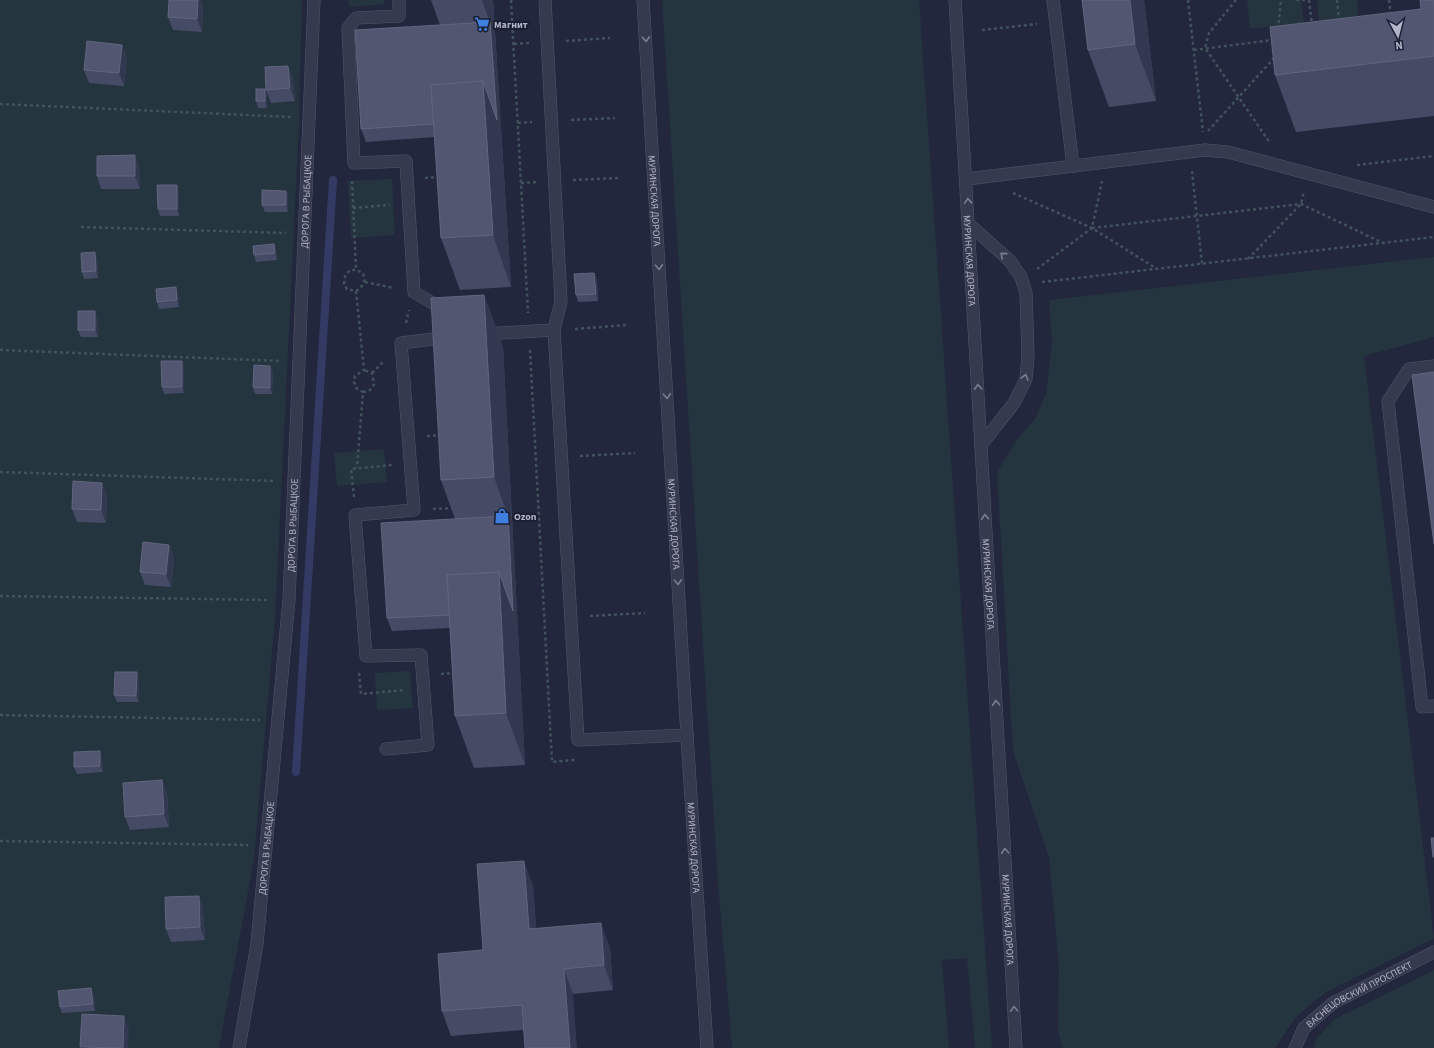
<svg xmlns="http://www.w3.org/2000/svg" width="1434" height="1048" font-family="'Source Sans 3',sans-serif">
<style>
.green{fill:#24353f}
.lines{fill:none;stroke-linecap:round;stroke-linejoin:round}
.stream{stroke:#333b64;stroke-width:8}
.minor-casing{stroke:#515569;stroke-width:13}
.path{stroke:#42525c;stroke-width:2.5;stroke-dasharray:3 3;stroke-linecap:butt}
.minor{stroke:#363a4e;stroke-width:12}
.wall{fill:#464b65}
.shaded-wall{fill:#333851}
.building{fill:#525670;stroke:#61657e}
.oneway{stroke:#7a7e92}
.labels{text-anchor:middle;stroke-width:4;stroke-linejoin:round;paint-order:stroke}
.poi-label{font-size:10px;font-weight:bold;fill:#b2b5c9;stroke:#1b1f33;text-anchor:start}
.street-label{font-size:10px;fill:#b2b5c9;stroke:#1b1f33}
</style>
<rect width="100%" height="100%" fill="#22273e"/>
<g class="green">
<polygon points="0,0 302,0 299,125 275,618 254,859 219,1048 0,1048"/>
<polygon points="349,0 384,0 385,4 349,7"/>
<polygon points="662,0 919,0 992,1048 975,1048 967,958 942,960 949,1048 732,1048 718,882"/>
<polygon points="1247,0 1301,0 1304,23 1250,29"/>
<polygon points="1317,0 1357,0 1358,17 1319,21"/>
<polygon points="392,179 395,235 351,238 348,181"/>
<polygon points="1434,257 1434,337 1364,356 1434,938 1326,992 1296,1017 1275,1048 1063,1048 1058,1031 1059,968 1049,857 1013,751 997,472 1016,441 1035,419 1046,394 1052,344 1049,300"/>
<polygon points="384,449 387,482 337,486 334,453"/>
<polygon points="410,671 413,708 377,710 375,673"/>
<polygon points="1434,970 1434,1048 1314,1048 1316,1039 1335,1019"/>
</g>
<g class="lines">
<polyline class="stream" points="296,772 333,180"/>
<g class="minor-casing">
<g id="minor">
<polyline points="399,0 399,16 356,18 348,28 354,163 406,161 414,292 446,311"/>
<polyline points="545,0 561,301 554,330 578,740 687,735"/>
<path id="s1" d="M643,0l44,735 20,313"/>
<path id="s2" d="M955,0l61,1048"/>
<polyline points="1053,0 1073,166"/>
<polyline points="967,179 1205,150 1228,152 1434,207"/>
<polyline points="969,224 1010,261 1021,277 1026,293 1028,355 1026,379 1014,403 981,445"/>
<polyline points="484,334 554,330"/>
<polyline points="1434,366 1409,369 1388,401 1422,707 1434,706"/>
<polyline points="386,749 428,745 421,655 366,656 355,515 414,510 401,343 449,337"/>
<path id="s3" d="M239,1048l18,-104 32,-344 25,-600"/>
<path id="s4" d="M1295,1048l9,-20 29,-25 101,-51"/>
</g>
</g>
<g class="path">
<polyline points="511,0 528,313"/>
<polyline points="1188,0 1203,132"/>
<polyline points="1236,0 1209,33 1205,48 1270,143"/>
<polyline points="1296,0 1310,0"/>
<polyline points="1309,0 1312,25"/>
<polyline points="1337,0 1339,21"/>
<polyline points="1389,0 1391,15"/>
<polyline points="1278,29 1281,0"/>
<polyline points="982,30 1037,24"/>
<polyline points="566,41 610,38"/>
<polyline points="514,44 529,43"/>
<polyline points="1194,50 1273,40"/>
<polyline points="0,104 291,117"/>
<polyline points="571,120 615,118"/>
<polyline points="518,123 532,122"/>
<polyline points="1208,131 1275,57"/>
<polyline points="1357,165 1434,156"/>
<polyline points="1192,171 1202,264"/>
<polyline points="425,178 440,177"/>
<polyline points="573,180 618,178"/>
<polyline points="352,181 356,270 350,270 345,276 344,284 347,289 356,291 364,370 355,376 354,382 357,389 363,392 357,468"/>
<polyline points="521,183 536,182"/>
<polyline points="1013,193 1092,228 1157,269"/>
<polyline points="353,208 390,205"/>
<polyline points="81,227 286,233"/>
<polyline points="1092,228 1301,204 1383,243"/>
<polyline points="1248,259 1301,204 1304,191"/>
<polyline points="1037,269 1092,228 1102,181"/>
<polyline points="365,282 394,288"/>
<polyline points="1042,282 1434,237"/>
<path d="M356,291c10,-6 13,-17 0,-21"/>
<polyline points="406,323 409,310"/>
<polyline points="575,329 627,325"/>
<polyline points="0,350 281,361"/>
<polyline points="530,350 552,762 575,760"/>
<polyline points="372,373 383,362"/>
<polyline points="363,392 370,390 374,385 372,373 364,370"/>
<polyline points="427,436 442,435"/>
<polyline points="580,456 635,453"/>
<polyline points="0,472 276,481"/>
<polyline points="354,497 351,469 392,465"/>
<polyline points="433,509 454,508"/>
<polyline points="0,596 269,600"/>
<polyline points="590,616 645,613"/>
<polyline points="359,673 361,694 405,690"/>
<polyline points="441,674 456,673"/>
<polyline points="0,715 260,720"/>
<polyline points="0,841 248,845"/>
</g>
<use href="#minor" class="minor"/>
</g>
<g class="wall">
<polygon points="431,0 493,0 511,287 460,290 441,238 435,137 366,142 361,129 440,25"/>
<polygon points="1144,0 1156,101 1109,107 1088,50"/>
<polygon points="1434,0 1434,116 1296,132 1275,75 1421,9"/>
<polygon points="203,4 202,32 173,30 168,17"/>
<polygon points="122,45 127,58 124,86 89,83 84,70"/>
<polygon points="288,66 293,79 295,101 271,103 266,90"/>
<polygon points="265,89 267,95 267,108 258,108 256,101"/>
<polygon points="140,169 140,189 101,189 97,176"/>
<polygon points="179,191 179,216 160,216 158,209"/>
<polygon points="286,191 288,197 288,212 265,212 262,205"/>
<polygon points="276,251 277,260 256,262 254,255"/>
<polygon points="97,258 98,278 84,279 82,272"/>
<polygon points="594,273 597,279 598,301 578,302 576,295"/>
<polygon points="178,294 179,307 159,309 157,302"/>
<polygon points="484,295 503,347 525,765 474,768 455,716 450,628 392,631 387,618 455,519 441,480"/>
<polygon points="97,317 98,337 81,337 78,330"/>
<polygon points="182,361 184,367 184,393 164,394 162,387"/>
<polygon points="270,366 273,373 272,394 255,394 253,387"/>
<polygon points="102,483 107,496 106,523 77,522 72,509"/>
<polygon points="169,545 174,558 171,587 145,585 140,572"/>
<polygon points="137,672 139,679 139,702 117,702 114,695"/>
<polygon points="102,758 103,772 77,774 74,767"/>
<polygon points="162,780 167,793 169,827 130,830 125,817"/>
<polygon points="533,885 536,928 610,948 613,990 573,994 523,1030 451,1036 442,1011 483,950"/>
<polygon points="199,896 203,909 205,940 171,942 166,929"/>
<polygon points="94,994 95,1011 62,1013 60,1007"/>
</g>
<g class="shaded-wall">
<polygon points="198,0 201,0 203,4 202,32 197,19"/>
<polygon points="482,0 493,0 511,287 493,235 483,81 490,22"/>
<polygon points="1130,0 1144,0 1156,101 1135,44"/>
<polygon points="122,45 127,58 124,86 119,73"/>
<polygon points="288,66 293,79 295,101 290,88"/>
<polygon points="265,89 267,95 267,108 265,101"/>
<polygon points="135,155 140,169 140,189 135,176"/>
<polygon points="177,185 179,191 179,216 177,209"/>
<polygon points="286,191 288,197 288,212 286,205"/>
<polygon points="274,244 276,251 277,260 275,253"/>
<polygon points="95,252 97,258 98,278 96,271"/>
<polygon points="594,273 597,279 598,301 596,294"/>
<polygon points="176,287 178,294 179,307 177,300"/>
<polygon points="484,295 503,347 525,765 506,713 499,572 508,516 494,477"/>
<polygon points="95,311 97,317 98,337 95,330"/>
<polygon points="182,361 184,367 184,393 182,387"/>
<polygon points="270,366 273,373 272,394 270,388"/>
<polygon points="102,483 107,496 106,523 101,510"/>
<polygon points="169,545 174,558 171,587 166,574"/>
<polygon points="137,672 139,679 139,702 136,696"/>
<polygon points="100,751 102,758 103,772 100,766"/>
<polygon points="162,780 167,793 169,827 164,814"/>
<polygon points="524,861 533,885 538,954 529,929"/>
<polygon points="199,896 203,909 205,940 200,927"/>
<polygon points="601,923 610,948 613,990 604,965"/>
<polygon points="564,969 573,994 577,1048 570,1048"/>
<polygon points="91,988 94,994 95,1011 93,1004"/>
<polygon points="124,1016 129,1030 128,1048 123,1048"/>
</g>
<g class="building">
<polygon points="169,0 198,0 197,19 168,17"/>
<polygon points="1082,0 1130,0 1135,44 1088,50"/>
<polygon points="1420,0 1434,0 1434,56 1275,75 1270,27 1421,9"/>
<polygon points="490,22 497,120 483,81 431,85 434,124 361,129 355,30"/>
<polygon points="87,41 122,45 119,73 84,70"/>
<polygon points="288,66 290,88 266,90 265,67"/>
<polygon points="483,81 493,235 441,238 431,85"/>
<rect x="256" y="89" width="9" height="12"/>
<polygon points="135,155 135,176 97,176 97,156"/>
<polygon points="157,185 177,185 177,209 158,209"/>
<polygon points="262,190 286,191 286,205 262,205"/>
<polygon points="274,244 275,253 254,255 253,246"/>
<polygon points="95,252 96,271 82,272 81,253"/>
<polygon points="594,273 596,294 576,295 574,274"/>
<polygon points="176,287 177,300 157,302 156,289"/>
<polygon points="484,295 494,477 441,480 431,298"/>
<rect x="78" y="311" width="17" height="19"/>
<polygon points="161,361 182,361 182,387 162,387"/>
<polygon points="254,365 270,366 270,388 253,387"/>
<polygon points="1434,372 1434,544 1412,375"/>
<polygon points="73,481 102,483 101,510 72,509"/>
<polygon points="508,516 513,611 499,572 447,575 450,615 387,618 381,523"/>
<polygon points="143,542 169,545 166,574 140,572"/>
<polygon points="499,572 506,713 455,716 447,575"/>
<polygon points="115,672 137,672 136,696 114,695"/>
<polygon points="100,751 100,766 74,767 74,752"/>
<polygon points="162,780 164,814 125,817 123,783"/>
<polygon points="1431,838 1434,838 1434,857 1433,857"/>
<polygon points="524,861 529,929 601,923 604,965 564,969 570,1048 525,1048 522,1005 442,1011 438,954 483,950 477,864"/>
<polygon points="199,896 200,927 166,929 165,897"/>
<polygon points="91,988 93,1004 60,1007 58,991"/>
<polygon points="82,1014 124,1016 123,1048 80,1047"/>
</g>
<defs><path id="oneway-chevron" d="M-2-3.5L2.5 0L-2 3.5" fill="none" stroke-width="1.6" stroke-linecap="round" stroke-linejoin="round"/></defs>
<g class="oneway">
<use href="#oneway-chevron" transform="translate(646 39) rotate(87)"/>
<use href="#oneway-chevron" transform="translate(968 201) rotate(-92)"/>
<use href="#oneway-chevron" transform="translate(1003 255) rotate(-139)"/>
<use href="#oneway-chevron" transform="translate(659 267) rotate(87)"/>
<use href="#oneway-chevron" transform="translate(1025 377) rotate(-75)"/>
<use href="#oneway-chevron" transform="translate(978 387) rotate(-93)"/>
<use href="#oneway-chevron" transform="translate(667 396) rotate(87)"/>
<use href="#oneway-chevron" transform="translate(985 517) rotate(-93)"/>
<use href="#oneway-chevron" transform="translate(678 582) rotate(87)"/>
<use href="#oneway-chevron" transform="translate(996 703) rotate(-93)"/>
<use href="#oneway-chevron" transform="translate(1005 851) rotate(-93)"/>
<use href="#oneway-chevron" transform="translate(1014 1009) rotate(-93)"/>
</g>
<defs>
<g id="supermarket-bare" transform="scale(1.2)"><path d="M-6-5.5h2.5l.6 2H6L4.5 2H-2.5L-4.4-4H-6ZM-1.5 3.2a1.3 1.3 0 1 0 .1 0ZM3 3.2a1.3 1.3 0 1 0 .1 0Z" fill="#3f7fe0" stroke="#1b1f33" stroke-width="2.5" paint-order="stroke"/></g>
<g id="shop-bare" transform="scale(1.2)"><path d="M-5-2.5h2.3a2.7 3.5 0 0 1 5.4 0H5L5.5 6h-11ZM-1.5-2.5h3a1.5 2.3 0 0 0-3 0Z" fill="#3f7fe0" stroke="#1b1f33" stroke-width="2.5" paint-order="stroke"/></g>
</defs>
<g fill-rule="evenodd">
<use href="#supermarket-bare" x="482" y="24"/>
<use href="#shop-bare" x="502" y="516"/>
</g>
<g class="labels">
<g class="poi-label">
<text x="494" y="28">Магнит</text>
<text x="514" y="520">Ozon</text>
</g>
<g class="street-label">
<text dy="4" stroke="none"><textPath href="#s1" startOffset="201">МУРИНСКАЯ ДОРОГА</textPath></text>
<text dy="4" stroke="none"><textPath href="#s3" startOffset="850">ДОРОГА В РЫБАЦКОЕ</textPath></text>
<text dy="4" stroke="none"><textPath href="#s2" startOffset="261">МУРИНСКАЯ ДОРОГА</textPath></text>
<text dy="4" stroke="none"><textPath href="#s1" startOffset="525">МУРИНСКАЯ ДОРОГА</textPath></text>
<text dy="4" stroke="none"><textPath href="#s3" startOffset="526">ДОРОГА В РЫБАЦКОЕ</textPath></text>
<text dy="4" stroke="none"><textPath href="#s2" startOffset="585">МУРИНСКАЯ ДОРОГА</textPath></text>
<text dy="4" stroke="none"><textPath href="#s1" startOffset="849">МУРИНСКАЯ ДОРОГА</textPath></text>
<text dy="4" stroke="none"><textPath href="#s3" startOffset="202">ДОРОГА В РЫБАЦКОЕ</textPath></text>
<text dy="4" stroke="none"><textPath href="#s2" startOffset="921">МУРИНСКАЯ ДОРОГА</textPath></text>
<text dy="4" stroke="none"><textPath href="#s4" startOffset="87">ВАСНЕЦОВСКИЙ ПРОСПЕКТ</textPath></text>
</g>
</g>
<g transform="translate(1398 36) rotate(173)" stroke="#1b1f33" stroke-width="3" paint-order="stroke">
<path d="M0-3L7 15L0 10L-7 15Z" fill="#b2b5c9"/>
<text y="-6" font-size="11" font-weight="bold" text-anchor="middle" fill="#b2b5c9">N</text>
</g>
</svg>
